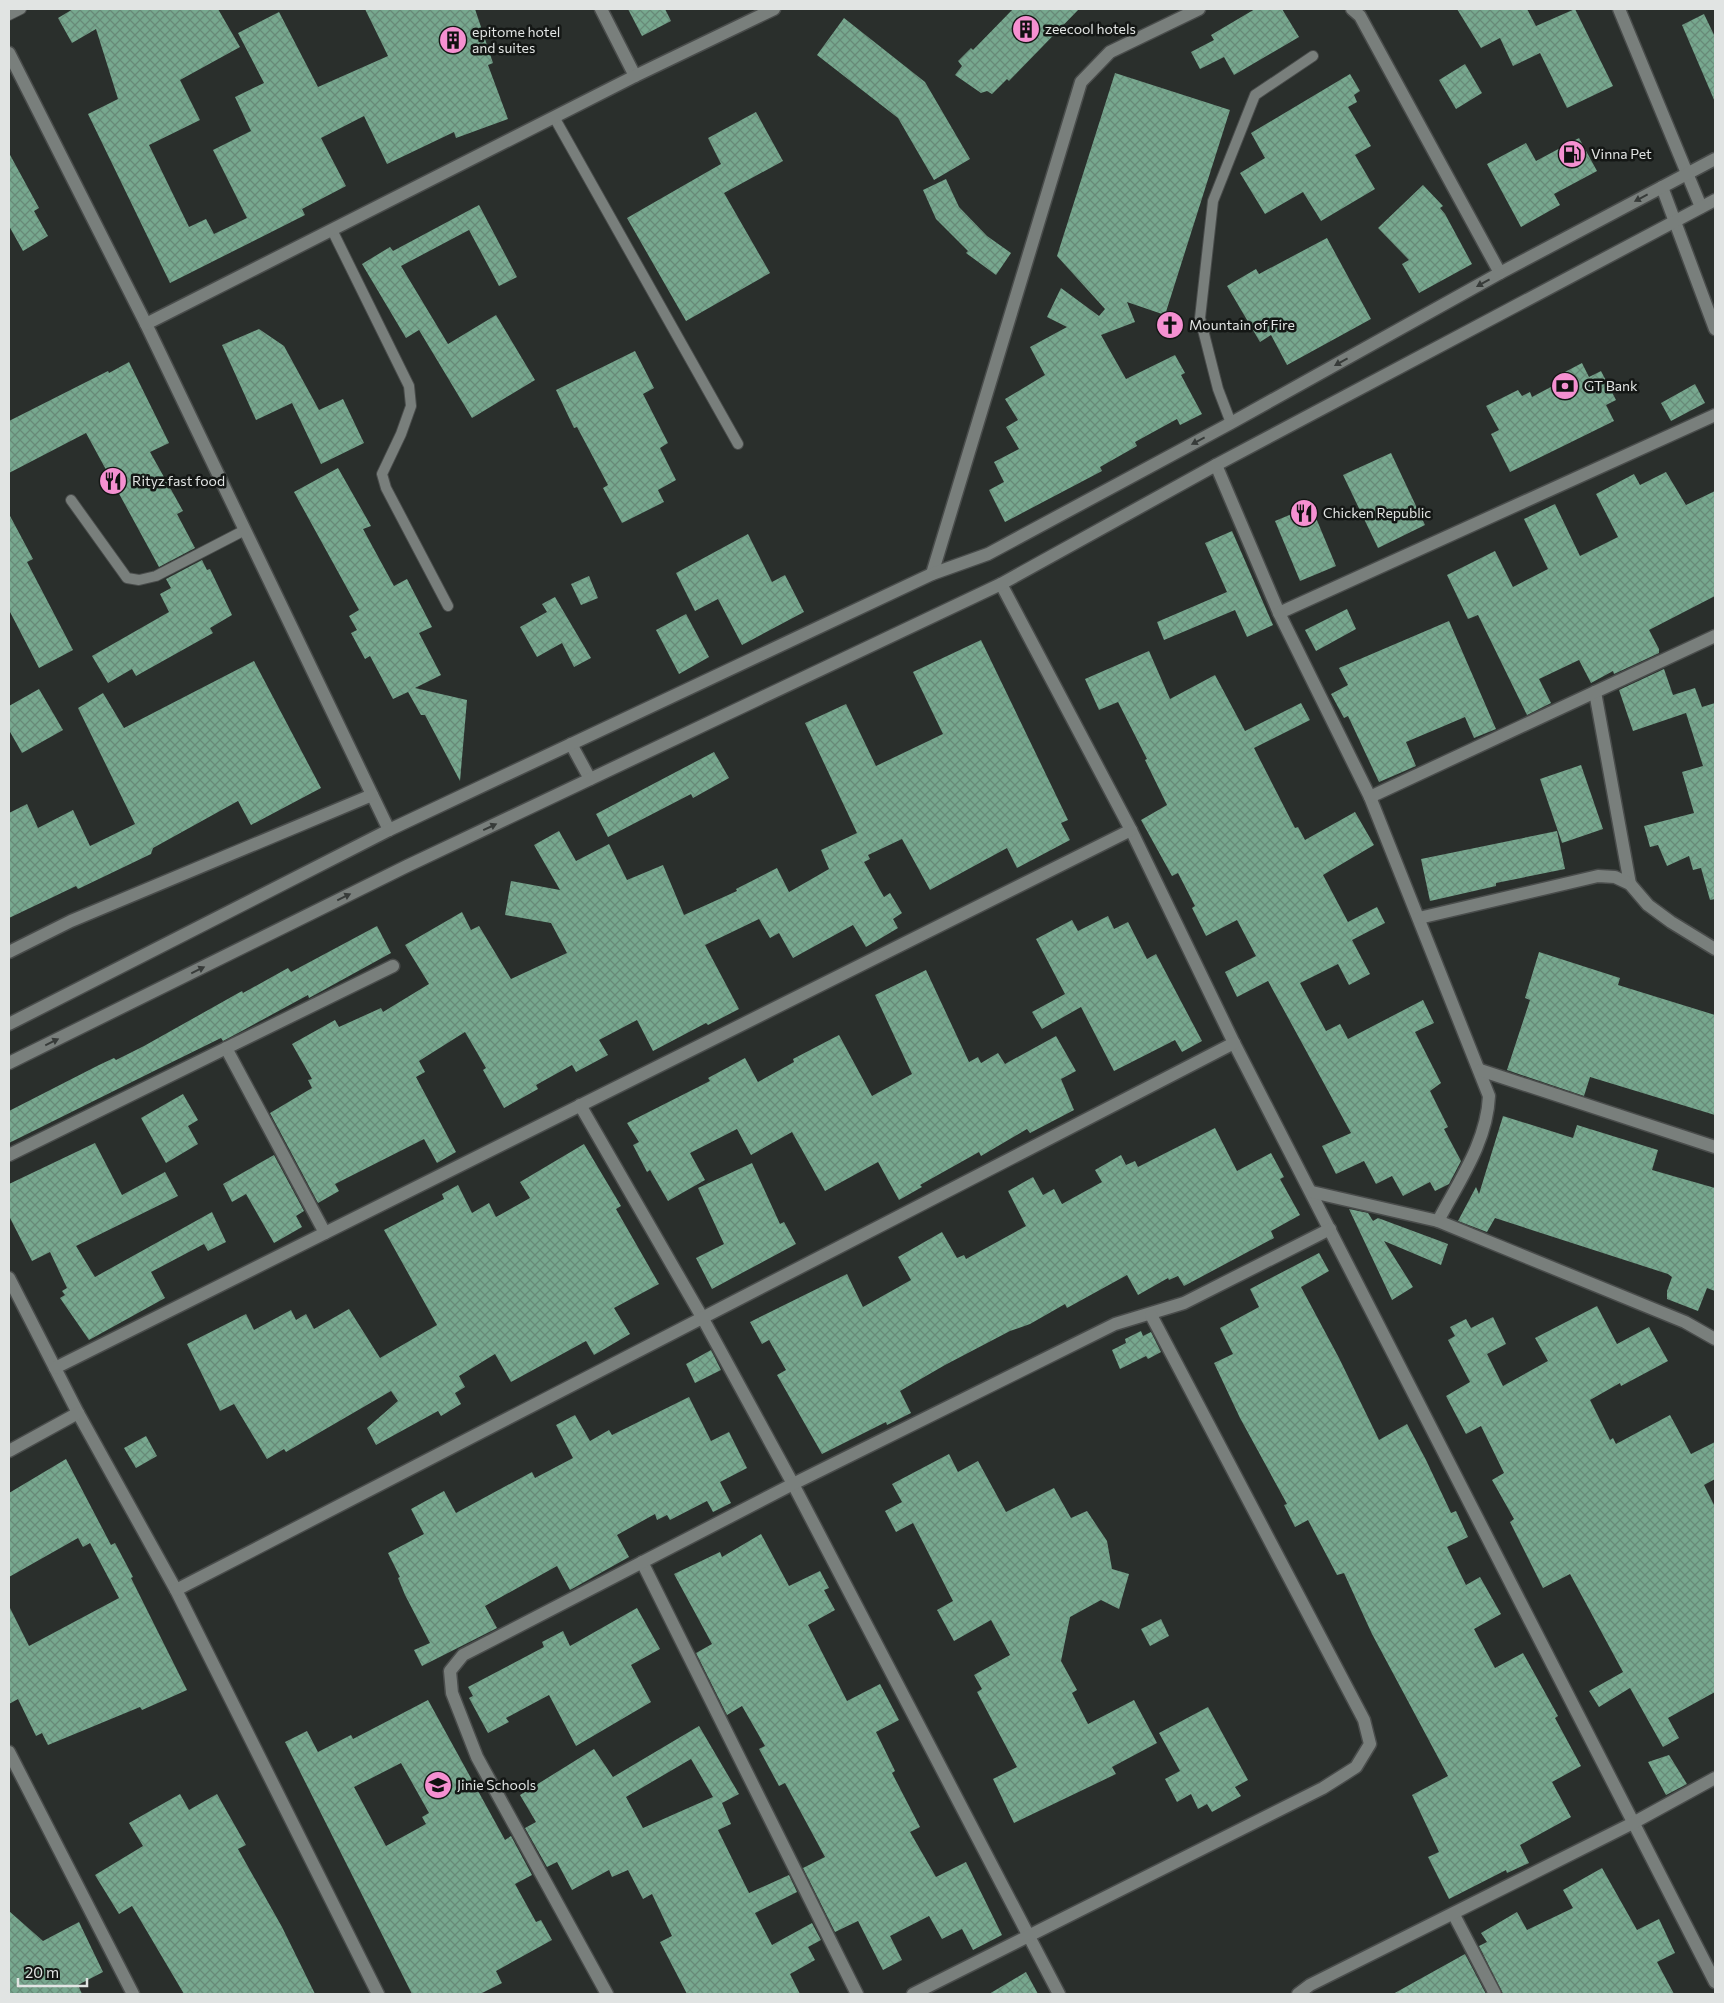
<svg xmlns="http://www.w3.org/2000/svg" width="1724" height="2003" font-family="Commissioner,sans-serif">
<style>
.building{fill:url(#building-cross-hatch);fill-rule:evenodd}
.lines{fill:none;stroke-linecap:round;stroke-linejoin:round}
.service-casing{stroke:#494c4b;stroke-width:12}
.minor-casing{stroke:#494c4b;stroke-width:15}
.tertiary-casing{stroke:#494c4b;stroke-width:15}
.service{stroke:#797f7c;stroke-width:10}
.minor{stroke:#797f7c;stroke-width:12}
.tertiary{stroke:#797f7c;stroke-width:12}
.oneway{fill:#373b39}
.labels{text-anchor:middle;stroke-width:5;stroke-linejoin:round;paint-order:stroke}
.poi-label{font-size:14px;fill:#e1e4e3;stroke:#141715;text-anchor:start}
</style>
<defs>
<pattern id="building-cross-hatch" width="8" height="8" patternUnits="userSpaceOnUse" patternTransform="scale(1.25)"><rect width="8" height="8" fill="#77a88f"/><path d="M0 0l8 8M0 8l8-8" fill="none" stroke="#688a78"/></pattern>
</defs>
<rect width="100%" height="100%" fill="#2a2f2c"/>
<g class="building">
<polygon points="73,9 218,9 240,47 180,80 200,120 149,145 189,227 206,219 214,234 247,218 213,150 251,131 235,97 264,83 238,33 279,12 318,87 388,56 365,9 475,9 493,63 488,65 508,119 456,138 454,132 387,164 364,116 321,138 346,186 302,209 305,215 170,283 88,114 118,99 96,29 72,43 58,18"/>
<polygon points="628,9 665,9 671,21 642,36"/>
<polygon points="1013,9 1079,9 1009,81 1007,79 992,94 987,91 981,93 955,75 962,66 958,61 971,48 973,50"/>
<polygon points="1255,9 1282,9 1299,37 1234,75 1224,57 1200,69 1191,52 1214,40 1211,35"/>
<polygon points="1457,9 1527,9 1536,26 1575,9 1613,86 1567,108 1540,53 1513,66 1500,38 1481,48"/>
<polygon points="1704,14 1715,37 1715,102 1682,25"/>
<polygon points="844,18 925,82 970,159 934,180 898,118 817,55"/>
<polygon points="1465,64 1482,93 1456,109 1439,80"/>
<polygon points="1115,73 1230,110 1165,315 1127,302 1135,322 1101,335 1126,379 1175,355 1185,373 1181,375 1202,414 1180,425 1177,419 1135,442 1137,446 1100,467 1102,471 1005,522 989,490 1004,482 994,462 1019,449 1006,427 1018,420 1005,399 1045,375 1030,347 1067,327 1047,317 1061,288 1099,316 1105,309 1057,256"/>
<polygon points="1350,74 1360,91 1354,95 1357,102 1348,107 1371,146 1355,155 1375,189 1321,221 1303,192 1265,214 1240,173 1265,158 1251,133"/>
<polygon points="756,112 783,161 724,193 770,273 686,321 627,218 721,164 708,138"/>
<polygon points="1579,138 1597,171 1554,194 1560,205 1521,227 1487,164 1526,143 1536,161"/>
<polygon points="9,153 39,208 34,211 48,236 23,251 9,226"/>
<polygon points="946,179 959,207 987,236 1011,253 996,275 966,253 968,251 936,219 923,190"/>
<polygon points="1423,185 1443,206 1440,208 1445,214 1472,264 1419,293 1402,264 1409,260 1378,228"/>
<polygon points="479,205 517,277 499,286 469,230 401,266 448,344 496,315 535,380 472,418 419,330 406,338 362,264 390,247 393,251"/>
<polygon points="1327,238 1371,319 1287,365 1271,335 1260,342 1227,286 1256,269 1259,274"/>
<polygon points="259,329 284,346 319,410 343,399 364,443 321,464 292,403 256,420 222,345"/>
<polygon points="635,351 654,388 643,394 668,443 660,448 676,480 658,490 664,502 622,523 603,488 608,485 577,427 574,428 556,390"/>
<polygon points="129,362 169,443 150,452 183,511 177,514 195,548 159,567 86,433 9,473 9,421 108,371 109,373"/>
<polygon points="1582,363 1589,377 1601,371 1616,400 1606,405 1614,421 1510,472 1491,434 1499,430 1486,406 1518,390 1522,396 1530,392 1532,397 1564,380 1561,374"/>
<polygon points="1695,384 1705,403 1671,421 1661,403"/>
<polygon points="1391,453 1425,525 1378,548 1343,475"/>
<polygon points="338,468 371,526 363,529 394,586 407,579 432,627 419,633 441,675 415,688 467,700 460,781 425,715 421,715 408,692 393,699 370,656 365,659 351,633 357,630 349,616 359,610 294,492"/>
<polygon points="1666,472 1686,505 1715,491 1715,596 1649,630 1659,649 1659,653 1614,674 1613,671 1591,683 1579,660 1539,679 1551,703 1527,715 1478,615 1468,619 1447,575 1495,551 1513,587 1548,569 1524,519 1555,504 1580,556 1618,537 1596,494 1634,474 1640,485"/>
<polygon points="1311,506 1336,566 1300,581 1275,521"/>
<polygon points="9,514 33,559 27,562 73,650 39,668 9,610"/>
<polygon points="1232,531 1273,625 1247,637 1235,610 1164,640 1157,622 1227,592 1205,543"/>
<polygon points="748,534 772,582 785,575 804,612 742,645 718,599 695,611 676,573"/>
<polygon points="202,560 207,570 210,569 232,615 210,628 213,633 136,676 132,669 108,683 92,656 169,612 160,594 171,588 166,579"/>
<polygon points="589,576 598,598 581,605 571,584"/>
<polygon points="555,597 591,658 574,667 562,643 537,657 520,627 547,612 542,604"/>
<polygon points="1347,609 1356,629 1316,651 1305,630"/>
<polygon points="686,614 709,657 679,674 656,630"/>
<polygon points="1449,621 1496,729 1474,738 1465,717 1406,742 1416,766 1379,782 1348,716 1344,718 1331,694 1348,685 1339,668"/>
<polygon points="981,640 1068,820 1061,823 1070,840 1017,868 1007,848 930,890 902,839 868,855 870,859 864,862 884,897 890,893 902,913 893,919 898,928 866,947 853,925 793,958 779,933 770,938 759,919 705,945 739,1009 708,1025 706,1023 653,1051 637,1020 599,1040 608,1055 576,1072 572,1065 536,1085 538,1089 504,1108 483,1070 486,1068 465,1032 419,1061 425,1072 416,1077 456,1152 437,1163 424,1139 335,1184 339,1191 318,1203 270,1113 312,1088 308,1080 312,1079 292,1044 335,1020 339,1027 381,1008 383,1012 429,984 405,945 462,912 471,930 479,926 511,979 567,953 551,923 505,915 511,881 560,890 534,845 559,831 576,861 609,844 627,880 663,865 684,915 737,891 736,889 777,868 789,892 829,869 821,850 857,833 805,723 846,704 876,766 943,734 913,672"/>
<polygon points="1149,651 1170,699 1215,675 1245,731 1301,703 1310,720 1254,748 1295,828 1298,827 1305,840 1355,812 1374,845 1323,875 1348,922 1377,907 1385,923 1352,940 1370,974 1349,985 1338,964 1300,983 1326,1031 1340,1024 1348,1039 1423,1000 1434,1023 1415,1032 1441,1083 1430,1091 1448,1127 1444,1129 1461,1161 1449,1184 1435,1191 1430,1182 1403,1196 1392,1176 1376,1184 1364,1161 1336,1174 1322,1146 1351,1133 1268,981 1237,997 1225,972 1256,956 1237,920 1206,936 1192,908 1195,906 1178,873 1172,876 1141,820 1167,805 1145,760 1147,759 1118,702 1099,710 1085,679"/>
<polygon points="254,661 321,788 251,825 238,801 153,848 151,854 78,889 76,886 9,918 9,813 27,804 38,828 73,810 90,846 135,824 78,708 103,693 124,728"/>
<polygon points="1664,669 1673,695 1695,688 1702,707 1715,703 1715,899 1710,900 1701,868 1693,870 1689,856 1667,866 1658,845 1650,847 1644,826 1694,813 1682,772 1703,766 1686,713 1633,731 1619,690"/>
<polygon points="39,689 63,730 22,753 9,730 9,706"/>
<polygon points="714,752 729,778 693,798 691,794 608,837 596,814"/>
<polygon points="1581,765 1603,829 1562,843 1540,779"/>
<polygon points="1557,831 1565,869 1496,883 1496,886 1430,901 1421,859"/>
<polygon points="1108,916 1114,929 1128,922 1147,959 1156,954 1202,1041 1182,1052 1175,1040 1114,1071 1081,1007 1042,1029 1032,1012 1065,994 1036,939 1072,920 1078,931"/>
<polygon points="377,926 391,953 309,998 308,995 238,1033 223,1041 221,1038 162,1067 9,1143 9,1111 99,1065 114,1058 116,1060 144,1046 242,991 243,993 288,968 291,972"/>
<polygon points="1539,952 1620,978 1618,985 1715,1015 1715,1115 1590,1077 1584,1096 1507,1070 1530,1000 1525,998"/>
<polygon points="926,970 969,1062 978,1057 981,1063 998,1053 1005,1064 1056,1036 1076,1071 1061,1079 1074,1110 1030,1133 1027,1129 981,1156 979,1152 920,1185 922,1187 899,1200 878,1162 825,1191 792,1132 751,1155 737,1129 690,1153 705,1180 668,1201 650,1170 647,1172 633,1145 639,1142 627,1123 710,1081 708,1078 745,1058 758,1082 794,1062 793,1059 839,1035 872,1096 912,1074 875,995"/>
<polygon points="183,1094 198,1120 188,1126 198,1144 166,1163 141,1118"/>
<polygon points="1503,1116 1573,1138 1577,1125 1658,1150 1652,1170 1715,1188 1715,1291 1707,1288 1698,1311 1667,1299 1667,1291 1672,1277 1668,1274 1495,1218 1487,1232 1458,1221 1476,1187 1479,1194"/>
<polygon points="1215,1128 1237,1171 1271,1153 1284,1177 1280,1179 1300,1215 1271,1231 1274,1238 1184,1286 1178,1276 1169,1280 1168,1278 1138,1295 1127,1275 1067,1308 1065,1304 1030,1324 1010,1331 945,1365 900,1391 911,1413 887,1425 886,1422 822,1454 777,1375 786,1370 769,1340 762,1344 750,1322 847,1274 863,1307 911,1280 898,1257 942,1232 957,1258 964,1255 966,1259 1026,1226 1008,1191 1033,1177 1043,1195 1054,1189 1062,1204 1102,1182 1095,1170 1121,1155 1126,1165 1135,1161 1138,1167"/>
<polygon points="95,1143 122,1195 165,1172 178,1196 76,1246 95,1277 212,1212 226,1242 208,1251 204,1244 151,1272 165,1298 89,1340 60,1298 65,1295 62,1291 67,1288 50,1252 32,1261 9,1216 9,1184"/>
<polygon points="584,1144 621,1206 616,1209 659,1284 614,1308 630,1334 594,1355 586,1341 511,1382 495,1354 459,1376 465,1387 455,1393 461,1404 441,1416 438,1411 376,1445 367,1428 398,1401 391,1391 286,1452 284,1449 267,1459 234,1404 220,1411 187,1344 246,1314 254,1330 291,1310 296,1320 306,1314 314,1329 349,1309 380,1358 437,1325 384,1230 444,1199 442,1194 458,1185 472,1213 489,1203 496,1217 530,1198 520,1182"/>
<polygon points="274,1155 304,1211 296,1216 302,1227 274,1243 246,1194 232,1202 223,1184"/>
<polygon points="752,1163 780,1224 784,1222 796,1244 712,1289 696,1258 724,1244 698,1188"/>
<polygon points="1349,1209 1368,1213 1373,1221 1378,1218 1448,1244 1441,1265 1384,1241 1413,1287 1392,1300"/>
<polygon points="1319,1253 1329,1271 1301,1287 1339,1358 1379,1440 1407,1424 1426,1460 1451,1513 1456,1511 1468,1537 1447,1547 1466,1585 1480,1577 1501,1614 1474,1629 1495,1668 1523,1653 1558,1716 1555,1718 1581,1766 1552,1782 1571,1817 1520,1845 1529,1863 1507,1873 1506,1870 1449,1899 1428,1857 1439,1852 1412,1795 1448,1776 1372,1634 1344,1573 1337,1575 1308,1520 1295,1527 1284,1505 1287,1504 1240,1418 1214,1363 1233,1354 1220,1328 1259,1307 1250,1289"/>
<polygon points="1597,1306 1617,1344 1649,1327 1668,1361 1621,1386 1620,1383 1590,1400 1610,1440 1613,1438 1616,1444 1670,1415 1691,1454 1715,1442 1715,1479 1704,1485 1715,1507 1715,1692 1668,1718 1679,1738 1663,1747 1630,1688 1599,1707 1589,1691 1623,1672 1570,1574 1543,1588 1510,1522 1514,1519 1492,1480 1504,1473 1481,1426 1466,1434 1446,1396 1470,1382 1448,1340 1455,1336 1450,1327 1466,1319 1471,1328 1493,1317 1506,1344 1487,1354 1503,1386 1548,1361 1535,1338"/>
<polygon points="1141,1331 1143,1336 1151,1332 1161,1352 1148,1359 1146,1356 1120,1369 1112,1350 1126,1343 1125,1339"/>
<polygon points="711,1350 721,1370 695,1383 686,1364"/>
<polygon points="689,1397 711,1441 729,1432 747,1468 720,1482 731,1503 713,1512 707,1501 670,1520 667,1515 657,1520 655,1514 617,1535 629,1557 570,1590 557,1566 485,1606 497,1628 422,1666 414,1650 430,1643 405,1595 398,1578 400,1577 388,1553 424,1534 411,1509 444,1491 456,1513 532,1472 535,1478 573,1458 556,1425 575,1415 590,1441 609,1430 612,1435"/>
<polygon points="146,1436 157,1456 136,1468 124,1448"/>
<polygon points="949,1454 958,1472 978,1461 1006,1512 1054,1488 1071,1518 1087,1511 1107,1541 1112,1569 1129,1574 1119,1609 1101,1600 1070,1617 1061,1661 1077,1690 1072,1693 1088,1724 1134,1700 1157,1743 1112,1767 1116,1774 1014,1823 993,1779 1017,1767 977,1692 982,1689 974,1675 1010,1655 991,1620 954,1641 937,1610 953,1601 913,1523 896,1532 885,1511 902,1502 892,1484"/>
<polygon points="66,1459 111,1545 115,1543 133,1577 131,1578 187,1690 142,1710 140,1707 48,1745 42,1733 36,1736 18,1699 9,1704 9,1606 29,1646 119,1598 90,1543 83,1547 78,1538 9,1577 9,1493"/>
<polygon points="761,1534 789,1586 820,1571 829,1588 824,1590 835,1610 808,1625 847,1701 880,1684 899,1720 876,1732 895,1771 892,1773 920,1827 910,1832 936,1877 966,1862 1002,1935 973,1950 962,1929 942,1939 929,1916 890,1936 902,1960 883,1970 858,1921 835,1932 803,1868 825,1857 785,1783 779,1786 759,1749 765,1746 742,1706 727,1715 696,1653 712,1644 674,1574 720,1552 722,1557"/>
<polygon points="637,1608 660,1649 631,1665 651,1702 576,1746 549,1695 506,1718 509,1722 488,1733 469,1698 473,1696 468,1687 544,1647 542,1642 563,1631 570,1646"/>
<polygon points="1161,1619 1169,1636 1150,1646 1141,1629"/>
<path d="M428,1700l77,140 6,-4 21,39 -17,9 21,38 5,-2 11,20 -56,31 6,12 -22,11h-68l-127,-252 22,-11 11,21 33,-17 2,4zM401,1763l28,50 -7,4 4,7 -40,22 -32,-59z"/>
<polygon points="1208,1707 1248,1780 1235,1787 1241,1796 1212,1812 1207,1804 1198,1809 1191,1794 1177,1802 1165,1779 1180,1771 1159,1733"/>
<path d="M699,1726l40,68 -17,9 9,21 -13,6 31,63 40,-18 8,17 -42,21 17,32 40,-22 9,17 -13,7 7,13 -25,14 10,20h-113l-27,-52 12,-6 -20,-42 -9,5 -15,-29 -16,7 -3,-7 -37,20 -15,-28 -10,5 -22,-39 11,-6 -16,-27 74,-46 19,28zM691,1759l22,38 -70,31 -17,-31z"/>
<polygon points="1669,1755 1687,1784 1666,1795 1648,1762"/>
<polygon points="180,1794 189,1810 217,1794 246,1845 238,1849 282,1927 315,1994 184,1994 132,1906 119,1914 95,1875 143,1846 129,1823"/>
<polygon points="1602,1868 1637,1930 1659,1919 1675,1953 1657,1962 1674,1994 1503,1994 1479,1946 1487,1942 1481,1933 1517,1912 1527,1930 1573,1908 1563,1890"/>
<polygon points="9,1911 43,1941 79,1922 103,1972 78,1985 82,1994 9,1994"/>
<polygon points="1465,1954 1486,1994 1393,1994"/>
<polygon points="1026,1972 1038,1994 989,1994"/>
</g>
<g class="lines">
<g class="service-casing">
<g id="service">
<polyline points="9,15 21,9"/>
<polyline points="554,117 738,444"/>
<polyline points="332,230 409,386 411,406 401,434 382,474 386,488 448,606"/>
<polyline points="1231,423 1218,389 1200,318 1213,201 1255,95 1313,56"/>
<polyline points="71,500 127,578 139,580 156,576 245,530"/>
</g>
</g>
<g class="minor-casing">
<g id="minor">
<polyline points="601,9 635,76"/>
<polyline points="1352,9 1360,16 1500,273"/>
<polyline points="9,53 146,324 389,830"/>
<polyline points="1662,187 1715,329"/>
<polyline points="146,324 635,76 774,9"/>
<path d="M1216,465l63,148 91,184 119,299c-2,46 -30,85 -51,125"/>
<polyline points="932,574 1081,82 1110,52 1199,9"/>
<polyline points="1001,584 1131,830 1234,1043 1715,1982"/>
<polyline points="1279,613 1715,415"/>
<polyline points="1595,692 1630,884"/>
<polyline points="1370,797 1715,636"/>
<polyline points="1419,918 1598,876 1615,877 1630,884 1648,905 1671,922 1715,949"/>
<polyline points="9,952 71,921 372,795"/>
<polyline points="226,1048 325,1233"/>
<polyline points="1480,1070 1715,1147"/>
<polyline points="580,1105 702,1317 793,1484 1059,1994"/>
<polyline points="9,1155 393,966"/>
<polyline points="1312,1192 1438,1221 1685,1322 1715,1339"/>
<polyline points="9,1278 78,1413 176,1590 378,1994"/>
<polyline points="55,1368 1131,830"/>
<polyline points="9,1451 78,1413"/>
<polyline points="642,1562 857,1994"/>
<polyline points="176,1590 1234,1043"/>
<polyline points="9,1752 133,1994"/>
<polyline points="1454,1915 1495,1994"/>
<polyline points="607,1994 477,1757 452,1693 450,1671 463,1655 793,1484 1115,1324 1184,1303 1330,1229"/>
<polyline points="913,1994 1323,1788 1356,1767 1370,1744 1364,1720 1151,1315"/>
<polyline points="1298,1994 1310,1985 1633,1823 1715,1778"/>
</g>
</g>
<g class="tertiary-casing">
<g id="tertiary">
<polyline points="1619,9 1701,207"/>
<polyline points="571,744 590,779"/>
<polyline points="9,1024 389,830 932,574 988,554 1231,423 1500,273 1715,159"/>
<polyline points="9,1063 407,866 1001,584 1216,465 1715,200"/>
</g>
</g>
<use href="#service" class="service"/>
<use href="#minor" class="minor"/>
<use href="#tertiary" class="tertiary"/>
</g>
<defs><path id="oneway-solid" d="M-6-.8H1V-3.2L6.5 0L1 3.2V.8H-6Z" transform="scale(1.25)"/></defs>
<g class="oneway">
<use href="#oneway-solid" transform="translate(1641 198) rotate(152)"/>
<use href="#oneway-solid" transform="translate(1483 283) rotate(151)"/>
<use href="#oneway-solid" transform="translate(1341 362) rotate(151)"/>
<use href="#oneway-solid" transform="translate(1198 441) rotate(152)"/>
<use href="#oneway-solid" transform="translate(490 827) rotate(-25)"/>
<use href="#oneway-solid" transform="translate(344 897) rotate(-26)"/>
<use href="#oneway-solid" transform="translate(198 970) rotate(-26)"/>
<use href="#oneway-solid" transform="translate(52 1042) rotate(-26)"/>
</g>
<defs>
<g id="building-disc" transform="scale(1.4375)"><circle r="9.5" fill="#f590d1" stroke="#141715"/><path d="M-4-6H4V6H1V3H-1V6H-4ZM-2.5-4.3h1.7v1.8h-1.7ZM.8-4.3h1.7v1.8H.8ZM-2.5-1h1.7V.8h-1.7ZM.8-1h1.7V.8H.8Z" fill="#111"/></g>
<g id="fuel-disc" transform="scale(1.4375)"><circle r="9.5" fill="#f590d1" stroke="#141715"/><path d="M-5.5-6h7V0h2V4h1.3V-2.5L3-4.5l.8-.8L6-3V5H2.5V1h-1V6h-7ZM-4.2-4.7v3.2H.2V-4.7Z" fill="#111"/></g>
<g id="church-disc" transform="scale(1.4375)"><circle r="9.5" fill="#f590d1" stroke="#141715"/><path d="M-1.2-6h2.4v3.5h3.3v2.4h-3.3V6h-2.4V-.1h-3.3v-2.4h3.3Z" fill="#111"/></g>
<g id="bank-disc" transform="scale(1.4375)"><circle r="9.5" fill="#f590d1" stroke="#141715"/><path d="M-6-4H6V4H-6ZM0-2.3a2.3 2.3 0 1 0 0 4.6a2.3 2.3 0 1 0 0-4.6Z" fill="#111"/></g>
<g id="restaurant-disc" transform="scale(1.4375)"><circle r="9.5" fill="#f590d1" stroke="#141715"/><path d="M-5-6h1v4h1v-4h1v4h1v-4h1v5L-1.5 .5V6h-2V.5L-5-1ZM5-6V6H3V1.5H1.5Q1.5-4 5-6Z" fill="#111"/></g>
<g id="school-disc" transform="scale(1.4375)"><circle r="9.5" fill="#f590d1" stroke="#141715"/><path d="M0-5L7-2L0 1L-7-2ZM-4 1L0 2.5L4 1V4Q0 6-4 4Z" fill="#111"/></g>
</defs>
<g fill-rule="evenodd">
<use href="#building-disc" x="1026" y="29"/>
<use href="#building-disc" x="453" y="40"/>
<use href="#fuel-disc" x="1572" y="154"/>
<use href="#church-disc" x="1170" y="325"/>
<use href="#bank-disc" x="1565" y="386"/>
<use href="#restaurant-disc" x="113" y="481"/>
<use href="#restaurant-disc" x="1304" y="513"/>
<use href="#school-disc" x="438" y="1785"/>
</g>
<g class="labels">
<g class="poi-label">
<text x="1045" y="34">zeecool hotels</text>
<text x="472" y="37">epitome hotel<tspan x="472" dy="16">and suites</tspan></text>
<text x="1591" y="159">Vinna Pet</text>
<text x="1189" y="330">Mountain of Fire</text>
<text x="1584" y="391">GT Bank</text>
<text x="132" y="486">Rityz fast food</text>
<text x="1323" y="518">Chicken Republic</text>
<text x="457" y="1790">Jinie Schools</text>
</g>
</g>
<rect width="1724" height="2003" fill="none" stroke="#e1e4e3" stroke-width="20"/>
<path d="M18 1978v8h69v-8" fill="none" stroke="#e1e4e3" stroke-width="2.5"/>
<text x="25" y="1978" font-size="15" fill="#e1e4e3" stroke="#141715" stroke-width="4" paint-order="stroke">20 m</text>
</svg>
